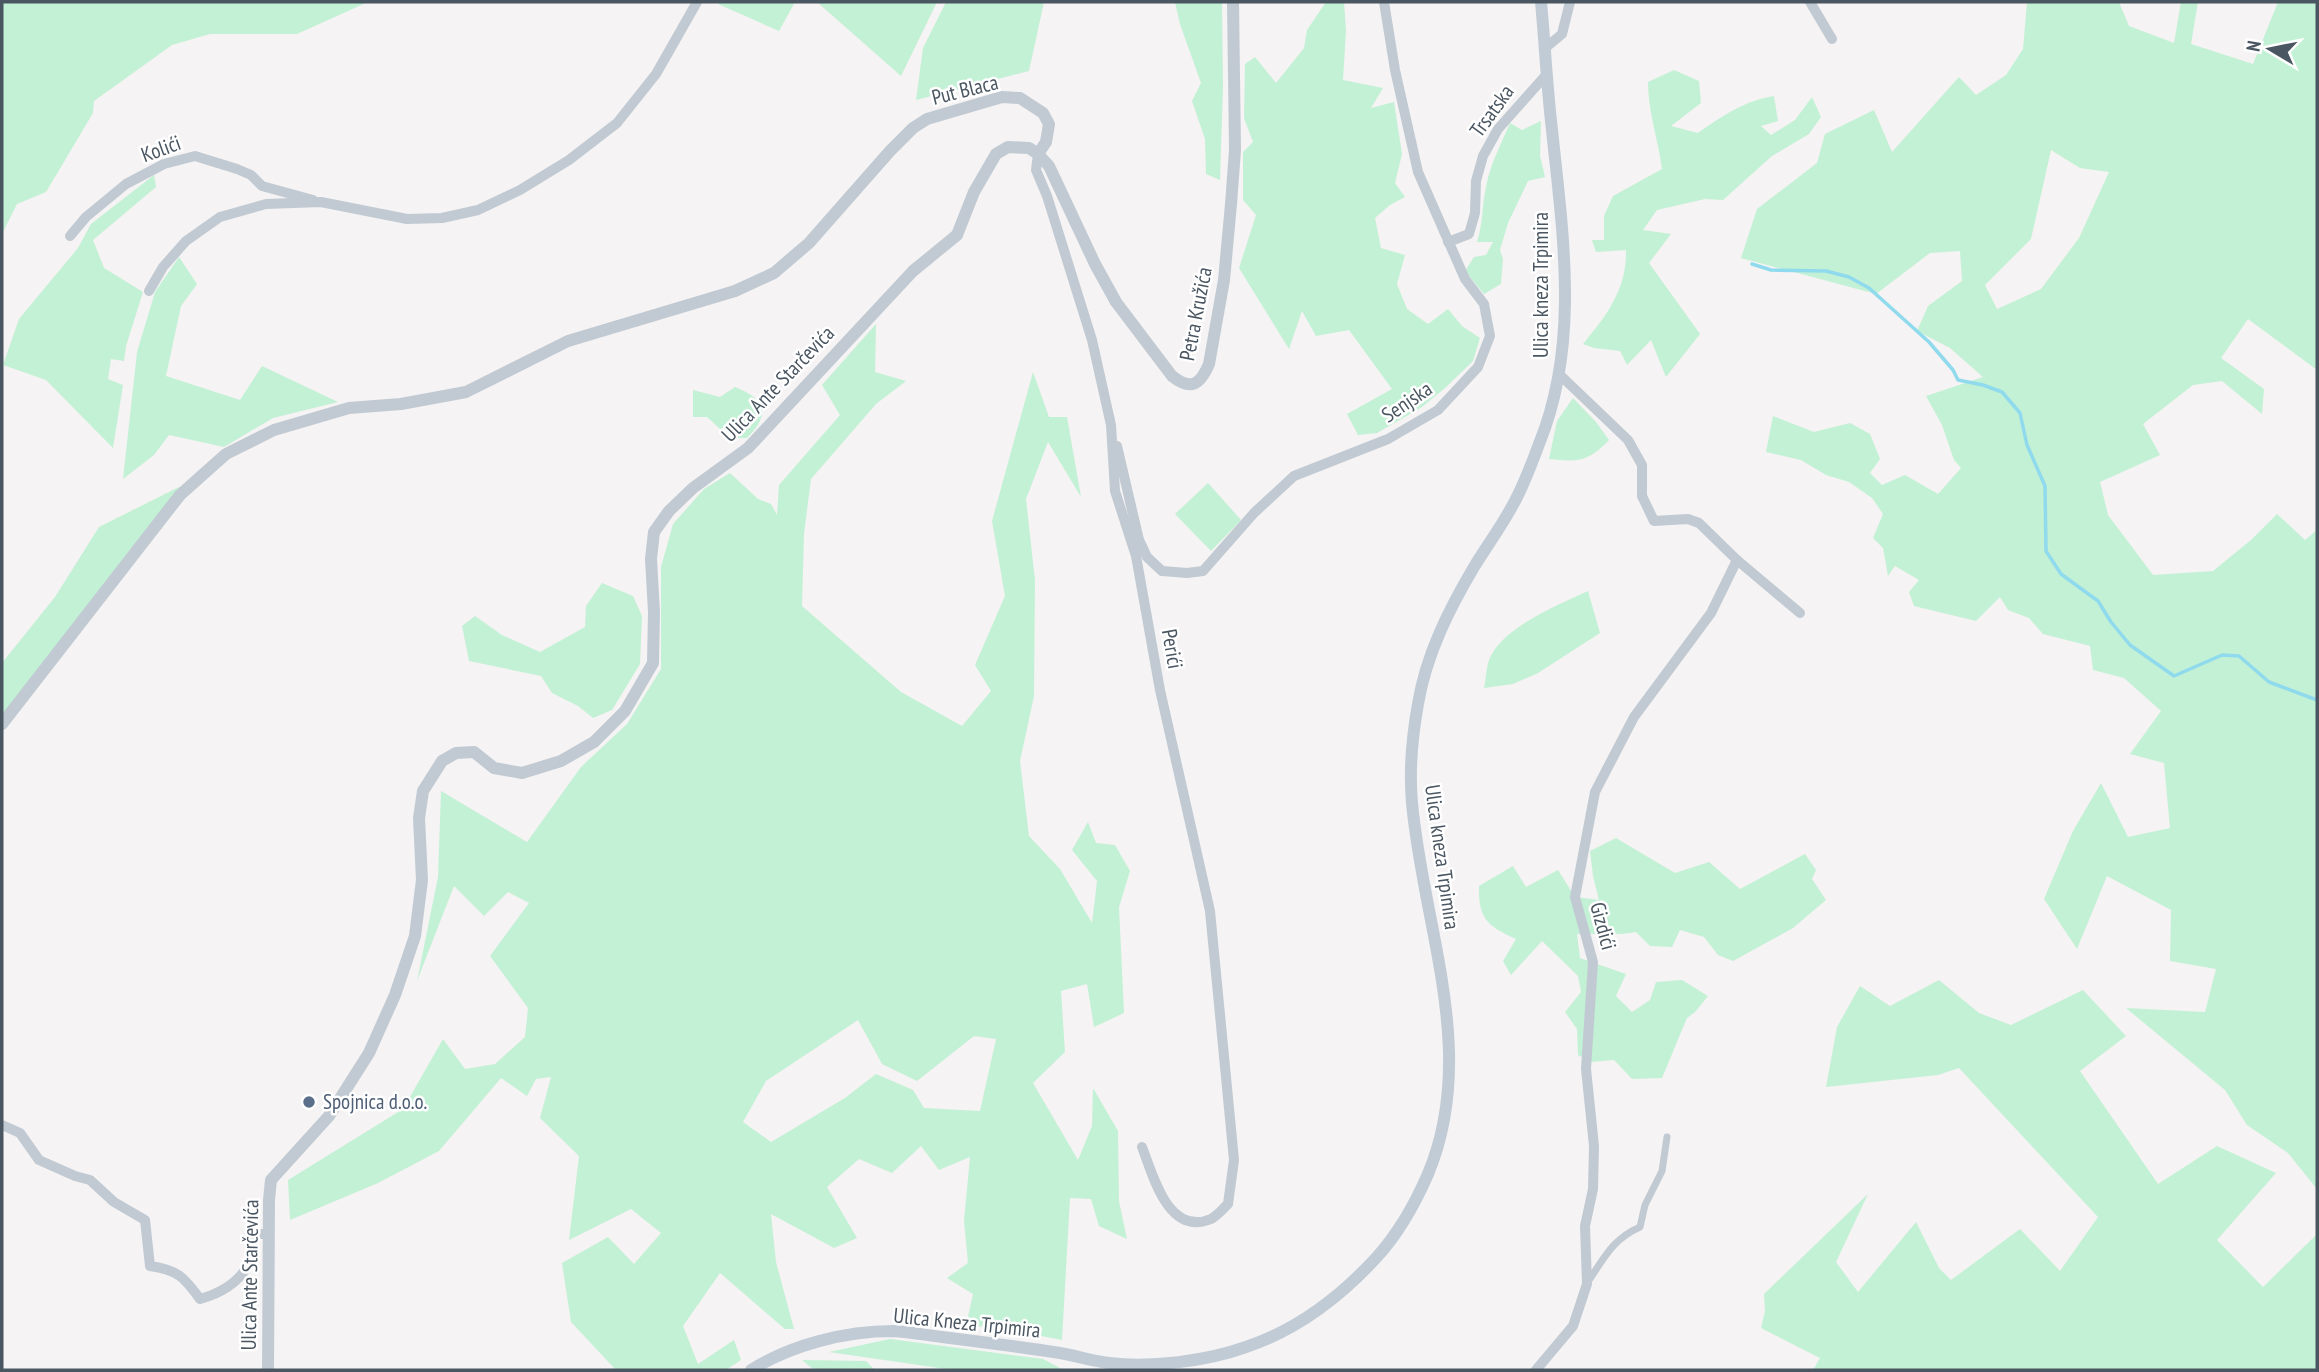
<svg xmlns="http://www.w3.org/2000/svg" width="2319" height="1372" font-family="'PT Sans Narrow',sans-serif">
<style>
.green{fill:#c3f1d5;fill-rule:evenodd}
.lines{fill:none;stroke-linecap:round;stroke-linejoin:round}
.stream{stroke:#90daee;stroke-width:3.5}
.pedestrian{stroke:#c1cad2;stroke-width:7}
.minor{stroke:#c1cad2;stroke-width:10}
.tertiary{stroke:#c1cad2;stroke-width:12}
.secondary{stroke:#c1cbd6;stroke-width:12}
.service-dot{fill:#5c6f8a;stroke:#fff;stroke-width:2.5}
.labels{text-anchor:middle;stroke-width:5;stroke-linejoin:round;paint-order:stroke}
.street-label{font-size:21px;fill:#4a5661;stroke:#fff}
.service-label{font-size:21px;fill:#4e5e75;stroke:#fff;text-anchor:start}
</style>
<rect width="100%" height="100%" fill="#f5f3f3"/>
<g class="green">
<polygon points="2,2 368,2 297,34 210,34 172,45 94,101 93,113 46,192 17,204 2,234"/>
<polygon points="720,2 795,2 779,31 718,4"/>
<polygon points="817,2 937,2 901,76"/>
<polygon points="946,2 1044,2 1029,71 916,100 923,48"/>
<polygon points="1175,2 1222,2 1223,87 1220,180 1206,174 1205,139 1192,101 1201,83 1180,24"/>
<polygon points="1326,2 1344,2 1346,31 1343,80 1383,88 1371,108 1394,102 1402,154 1395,183 1405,197 1390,205 1375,218 1381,248 1405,255 1397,284 1407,309 1428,324 1448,309 1462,326 1480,338 1473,361 1445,388 1422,407 1377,433 1358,435 1347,414 1392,389 1349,330 1316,336 1302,311 1289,349 1239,268 1256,215 1243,200 1243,152 1253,142 1244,118 1245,64 1255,57 1276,83 1304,48 1307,30"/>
<path d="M2027,2h92l10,24 45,17 7,-41h17l-7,42 62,20 25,-62h39v368l-69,-51 -27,39 43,31 -2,25 -40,-33 -29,4 -50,39 17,31 -60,27 8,33 45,60 60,-4 38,-31 26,-26 28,26 12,-10v659l-29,-36 -41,-28 -22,-35 -99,-82 79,4 11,-43 -46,-8 1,-51 -64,-34 -30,73 -33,-50 29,-68 28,-48 27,54 42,-9 -6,-65 -34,-9 31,-43 -37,-33 -31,-8 -3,-24 -47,-12 -14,-16 -21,-8 -8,-13 -24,24 -62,-15 -5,-14 10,-12 -24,-14 -7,10 -5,-28 -10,-10 10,-24 -11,-16 -23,-16 -23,-7 -25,-15 -35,-8 7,-36 41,16 36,-9 20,11 10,25 -10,14 12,12 23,-10 33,19 23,-26 -7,-8 -12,-35 -16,-29 57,-19 -33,-29 -33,-17 11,-25 34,-25 -2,-30 -30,2 -54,41 -135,-36 16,-49 60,-46 8,-29 49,-24 18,42 67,-75 17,18 30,-20 17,-26zM2051,150l29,18 29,4 -30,66 -38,51 -44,20 -12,-24 46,-46z"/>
<path d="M1674,70l25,11 2,22 -30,23 27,7c24,-17 46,-32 76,-37l4,25 -17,5 10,9 24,-15 17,-23 9,20 -12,17 -37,22 -49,44 -18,-1 -48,11 -14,20 28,4 -22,29 51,71 -34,43 -15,-37 -24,25 -7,-14 -26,-3 -11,-4c24,-29 44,-55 43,-94l-30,2 -4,-12h12v-24l9,-20 49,-27c-4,-30 -14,-57 -14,-87z"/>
<path d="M1541,121l-1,35 5,21 -17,4 -20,42 -8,27 3,9 -2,25 -17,10 -19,-23 9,-14 12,-2 7,-13h-16c6,-18 5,-37 9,-55 4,-22 15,-43 24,-64l12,7z"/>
<polygon points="154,175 156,187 93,240 104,268 143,292 126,346 124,361 111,359 108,379 123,385 113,448 46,380 3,365 19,319 78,248 91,224"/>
<polygon points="179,257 197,284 181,306 166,376 240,400 262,366 338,402 273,418 224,447 169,435 154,455 123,479 137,352 155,292"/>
<path d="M876,324l-1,48 31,9 -30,23 -65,75 -7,55 -2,72 99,86 61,34 29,-35 -16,-26 30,-69 -13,-75 41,-149 16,45h18l14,80 -33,-55 -22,57 9,81 -1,116 -14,65 9,75 31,33 32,54 5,-42 -25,-31 16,-28 8,21 19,2 15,26 -11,36 5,106 -30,14 -7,-43 -26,7 4,61 -32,31 45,77 14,-34 1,-38 25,43 1,70 8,38 -28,-13 -8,-27 -21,-1 -8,142 -66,-13 -30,-1 7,-32 -26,-16 21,-15 -4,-42 6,-64 -31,13 -18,-24 -29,27 -33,-14 -32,28 30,51 -23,10 -63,-34 5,48 18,67h-9l-65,-56 -37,53 15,38 36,-24 7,20 -15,10h-110l-45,-48 -9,-59 46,-26 26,27 27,-31 -30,-24 -62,31 10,-84 -39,-38 11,-41 -15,2 -9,17 -26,-18 -62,73 -61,32 -88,37 -2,-40 115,-71 40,-70 22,30 30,-5 30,-27 3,-29 -38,-52 39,-53 -21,-11 -24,24 -30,-30 -37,95 21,-104 3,-86 86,51 54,-75 46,-43 34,-55v-102l12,-43 31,-35 26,-16 28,26 13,5 6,11 2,-30 61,-70 -18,-30zM858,1020l24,44 35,17 57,-45 22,3 -16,72 -56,-3 -11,-18 -37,-16 -31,24 -74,44 -28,-20 23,-41z"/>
<path d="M735,387c31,12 36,27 12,51h-17l-23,-21h-14v-27l27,7z"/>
<path d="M1573,398l23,24 13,18c-21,22 -31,22 -60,19l8,-38z"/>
<polygon points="1208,483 1241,520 1211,551 1175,514"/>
<polygon points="181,486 129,551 2,718 2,663 55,597 99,527"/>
<polygon points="602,583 633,596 642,616 640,664 612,710 593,718 578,706 552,693 541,676 469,661 462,626 475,616 502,635 540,652 585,627 586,606"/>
<path d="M1588,591l12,42 -62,40 -25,11 -29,4c2,-9 2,-19 5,-28 12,-32 69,-55 99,-69z"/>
<path d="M1616,838l59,35 34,-11 31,27 65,-35 11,16 -4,9 14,21 -33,28 -60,33 -15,-6 -14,-18 -24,-7 -8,17 -22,-1 -14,-14c-19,4 -39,1 -59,2l3,24 46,16 -10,22 16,16 18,-12 6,-18 26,-2 26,16 -13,16 -8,6 -25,60 -30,1 -18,-19 -23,2 -13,-7 -1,-26 -12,-17 16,-20 -3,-16 -36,-35 -31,34 -8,-14 13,-22c-29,-13 -38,-21 -37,-53l34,-20 13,21 32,-17 17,27 24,3 -6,-24 -3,-25z"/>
<polygon points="1939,980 1979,1013 2011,1025 2083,990 2126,1036 2080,1071 2158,1184 2217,1146 2276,1173 2217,1240 2263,1287 2317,1234 2317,1370 1813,1370 1820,1358 1761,1328 1765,1311 1764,1294 1868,1194 1836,1262 1858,1292 1916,1222 1939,1268 1951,1280 2020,1229 2060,1271 2098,1217 1959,1068 1938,1075 1826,1087 1837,1027 1860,986 1890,1006"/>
<polygon points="890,1339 1043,1359 1062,1369 953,1370 829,1352"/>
<polygon points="802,1360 866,1361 875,1370 814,1370"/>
</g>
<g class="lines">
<polyline class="stream" points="1752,264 1771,270 1826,271 1849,277 1869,288 1929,342 1953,370 1958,380 1983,385 2002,392 2020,413 2027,445 2045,486 2046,551 2061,574 2098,601 2111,622 2130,645 2174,676 2222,655 2239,656 2269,682 2317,700"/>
<path class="pedestrian" d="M1587,1283c17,-24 24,-43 53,-56l5,-22 17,-34 5,-34"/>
<g class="minor">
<polyline points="1810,2 1832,39"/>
<polyline points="1544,49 1562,34 1570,2"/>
<path d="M1038,154l-2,16 11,26 45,144 19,85 4,66 21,65 24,134 50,221 24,249 -6,44c-5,5 -11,12 -17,15 -43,18 -58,-44 -69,-72"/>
<polyline points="70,236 86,217 126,184 164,164 195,156 237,169 251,175 262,186 313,200"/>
<polyline points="1448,242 1469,234 1475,213 1476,181 1483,156 1498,129 1546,75"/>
<polyline points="149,291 163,267 186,241 220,217 266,204 321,202 407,219 442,218 478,210 520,190 569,160 617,123 656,74 697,2"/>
<polyline points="1560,375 1628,440 1642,465 1642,496 1654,521 1688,519 1699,523 1737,560 1800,613"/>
<polyline points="1117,446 1139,540 1147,557 1162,571 1187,573 1203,571 1254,513 1294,476 1388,439 1438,410 1478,367 1490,336 1484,304 1465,279 1418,172 1395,70 1384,2"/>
<path d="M2,1125l18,8 19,27 36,16 15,4 24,22 31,18 5,46c28,4 34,11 50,33 18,-5 36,-14 47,-32 4,-6 4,-24 8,-33h14"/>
<polyline points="1536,1370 1573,1326 1587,1284 1585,1226 1593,1189 1594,1146 1586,1069 1593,962 1575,897 1595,792 1634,717 1711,613 1737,560"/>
</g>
<g class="tertiary">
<polyline points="2,724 180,495 226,454 274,430 349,408 401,404 466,392 568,341 735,291 774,273 809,243 890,151 913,128 927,119 1002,97 1020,98 1043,113 1049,124 1046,142 1038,154"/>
<path d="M268,1370l1,-170 2,-20 58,-64 40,-63 26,-58 20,-59 7,-56 -3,-62 4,-27 19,-30 14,-8 18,-1 20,16 28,5 39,-12 33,-19 31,-31 28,-48 1,-51 -3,-53 3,-27 15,-21 24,-23 55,-40 165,-177 44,-36 17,-43 22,-38 12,-7 21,1 9,6 11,12 46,98 21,38 56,74c19,15 28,9 37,-12l15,-84 7,-76 4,-54 -2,-148"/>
</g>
<path class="secondary" d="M751,1370c40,-25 94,-39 142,-39 16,1 33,4 49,6 40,5 79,10 118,16 17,3 33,8 49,10 42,5 98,-2 137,-16 51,-17 94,-50 130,-89 22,-24 39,-54 52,-84 51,-122 -5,-247 -16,-371 -3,-34 0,-66 6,-99 8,-49 31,-95 56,-137 14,-23 30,-44 42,-68 9,-17 16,-36 23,-55 41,-100 24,-209 13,-314 -5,-42 -7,-85 -11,-128"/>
</g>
<circle class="service-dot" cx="309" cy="1102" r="7"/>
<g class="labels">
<g class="street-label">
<text transform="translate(965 90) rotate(-14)" y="7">Put Blaca</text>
<text transform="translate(1492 111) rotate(-54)" y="7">Trsatska</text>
<text transform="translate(161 149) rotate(-20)" y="7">Kolići</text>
<text transform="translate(1541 285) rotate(-90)" y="7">Ulica kneza Trpimira</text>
<text transform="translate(1196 314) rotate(-79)" y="7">Petra Kružića</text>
<text transform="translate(778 384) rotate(-46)" y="7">Ulica Ante Starčevića</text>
<text transform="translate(1407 402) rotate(-34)" y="7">Senjska</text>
<text transform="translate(1172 649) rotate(80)" y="7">Perići</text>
<text transform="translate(1442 857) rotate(82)" y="7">Ulica kneza Trpimira</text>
<text transform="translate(1603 926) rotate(75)" y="7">Gizdići</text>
<text transform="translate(250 1275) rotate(-89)" y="7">Ulica Ante Starčevića</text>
<text transform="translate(967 1323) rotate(6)" y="7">Ulica Kneza Trpimira</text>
</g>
<g class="service-label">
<text x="323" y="1109">Spojnica d.o.o.</text>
</g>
</g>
<rect width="2319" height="1372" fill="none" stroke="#4a5661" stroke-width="7"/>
<g transform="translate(2270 49) rotate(280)" stroke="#ffffff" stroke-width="5" paint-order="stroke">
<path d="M0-5L12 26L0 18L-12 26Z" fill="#4a5661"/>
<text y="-10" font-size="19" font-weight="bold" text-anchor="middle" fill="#4a5661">N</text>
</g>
</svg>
